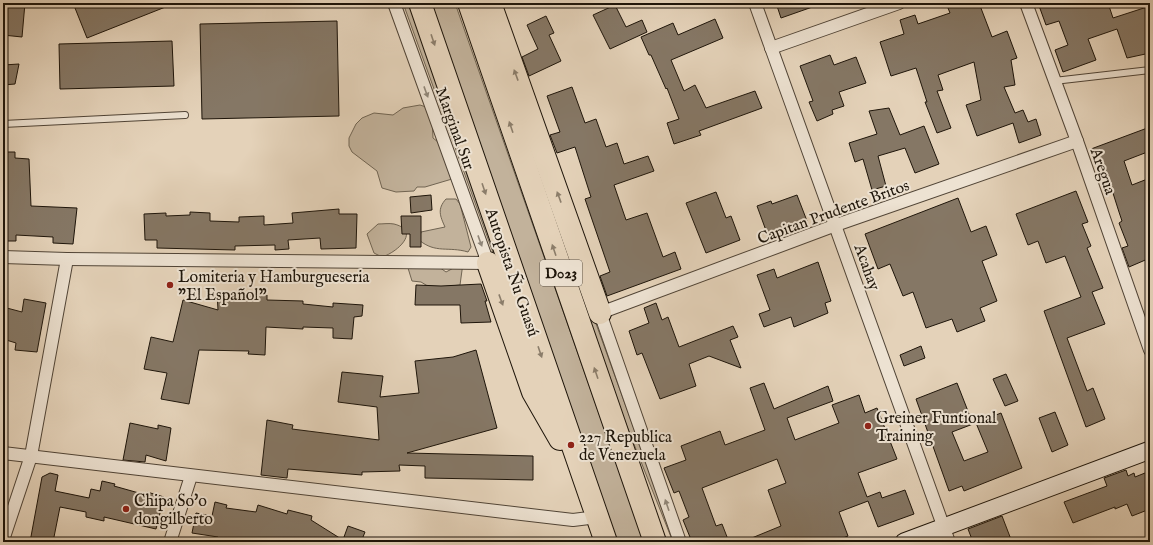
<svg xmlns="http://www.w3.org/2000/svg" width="1153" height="545" font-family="'IM FELL English',serif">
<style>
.green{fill:#c2b29b;stroke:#706452}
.building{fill:#857765;stroke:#1e150a}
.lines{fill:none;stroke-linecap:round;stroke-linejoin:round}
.lane-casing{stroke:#504436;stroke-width:8}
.street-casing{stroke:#504436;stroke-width:14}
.secondary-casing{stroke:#1e150a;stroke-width:19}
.highway-casing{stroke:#1e150a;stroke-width:24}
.lane{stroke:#ede2d2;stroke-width:6}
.street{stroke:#ede2d2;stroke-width:12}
.secondary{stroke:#ede2d2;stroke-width:17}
.highway{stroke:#e4d2b9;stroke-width:22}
.oneway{fill:#8b7d6a}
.oneway2{fill:#908678}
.poi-dot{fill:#8f2418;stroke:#ede2d2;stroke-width:1.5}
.labels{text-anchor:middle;stroke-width:4;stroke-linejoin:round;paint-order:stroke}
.shield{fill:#ede2d2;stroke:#5c5246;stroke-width:1}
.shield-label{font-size:15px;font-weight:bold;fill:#1e150a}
.street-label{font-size:16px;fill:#1e150a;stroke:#ede2d2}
.poi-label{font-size:16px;fill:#1e150a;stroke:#ede2d2;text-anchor:start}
</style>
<rect width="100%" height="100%" fill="#e4d2b9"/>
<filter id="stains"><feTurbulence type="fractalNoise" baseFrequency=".005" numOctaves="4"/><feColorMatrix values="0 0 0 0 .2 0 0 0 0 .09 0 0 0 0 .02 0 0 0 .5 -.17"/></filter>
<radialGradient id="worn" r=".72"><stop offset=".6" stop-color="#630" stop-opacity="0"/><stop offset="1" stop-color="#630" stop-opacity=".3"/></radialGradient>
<g class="green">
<polygon points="403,3 409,3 526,337 522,333"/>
<polygon points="425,3 455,3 644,542 615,542"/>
<polygon points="480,3 675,542 673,542 592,339"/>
<polygon points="420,105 429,108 432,117 433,138 438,142 452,179 425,187 417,187 414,191 396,192 382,188 377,171 352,152 349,146 349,138 356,124 362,118 374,113 393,115 403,108"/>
<path d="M446,199h10l4,5 11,43 -3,5c-20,-6 -32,2 -49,-12l2,-8 24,-5c-5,-11 -8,-18 1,-28z"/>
<path d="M378,224c5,0 11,-1 16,0 28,7 2,29 -12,33l-8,-4 -7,-19z"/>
<polygon points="463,263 460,285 431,288 421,282 412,281 408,268 439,267 446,272"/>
</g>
<g class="building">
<polygon points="3,3 25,3 22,37 3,35"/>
<polygon points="73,3 173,3 173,4 87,38"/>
<polygon points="776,3 818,3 818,5 781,18"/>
<polygon points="946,3 979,3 992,37 1007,31 1017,58 1011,60 1015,85 1004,87 1015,113 1023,110 1028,122 1036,119 1041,135 1019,143 1013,123 977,136 966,105 981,100 974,62 938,75 943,90 937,91 951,128 937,133 925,102 927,102 916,68 891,76 880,42 904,34 900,20 915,15 918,24 950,13"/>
<polygon points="1038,3 1108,3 1113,18 1150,6 1150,53 1127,58 1117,29 1088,39 1096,60 1063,72 1055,50 1068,45 1059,21 1046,25"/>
<polygon points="615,5 626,27 642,20 647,32 610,49 593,15"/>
<polygon points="546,16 554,33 549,35 561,61 529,76 522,57 538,49 527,25"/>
<polygon points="715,19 723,38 671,60 684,91 695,85 706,108 755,91 762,108 699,131 701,135 674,144 667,123 679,119 667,88 666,89 651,55 649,55 641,37 673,23 678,35"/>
<polygon points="337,21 339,116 202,119 200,24"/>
<polygon points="172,41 174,86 60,89 59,44"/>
<polygon points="830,55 834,65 856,57 866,83 839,92 844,106 832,110 833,114 817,121 809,102 813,101 800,66"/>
<polygon points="19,64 15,84 3,85 3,65"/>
<polygon points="572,87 585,123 596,119 606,147 617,143 624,164 648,156 654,171 614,185 626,220 647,213 663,257 675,252 681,269 607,296 600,276 610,272 585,199 591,197 575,147 557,153 550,135 560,132 547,96"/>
<polygon points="889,108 900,135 924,126 939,164 915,173 905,148 878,156 886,186 872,190 863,159 855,162 849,143 877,134 869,111"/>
<polygon points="1150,127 1150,151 1124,161 1132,185 1150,178 1150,258 1129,267 1122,248 1128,246 1119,223 1122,221 1119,212 1105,168 1099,170 1091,149"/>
<polygon points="3,152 15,152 15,158 29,159 31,206 77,208 73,244 53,243 53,237 16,235 16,241 3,241"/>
<polygon points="1076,191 1088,222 1082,224 1091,246 1087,248 1103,288 1092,292 1105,324 1067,338 1087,391 1093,388 1105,419 1086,427 1044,311 1081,297 1065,256 1046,263 1038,241 1028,245 1016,214"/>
<polygon points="716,192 726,218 731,216 740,240 706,253 686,203"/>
<polygon points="431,195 432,210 411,213 410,197"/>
<polygon points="797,195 807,221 768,236 757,206 771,201 772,204"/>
<polygon points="958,198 971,232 986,226 997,255 982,261 997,301 980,308 985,321 957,332 952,319 926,328 913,292 903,296 890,264 878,269 865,234"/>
<polygon points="339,209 339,214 357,214 356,248 321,249 320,238 288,240 289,249 275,250 275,245 235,246 235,250 157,248 157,240 145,240 144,214 166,213 166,216 190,215 190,212 210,213 210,221 239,222 239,217 264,216 264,225 293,223 292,213"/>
<polygon points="401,216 421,216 421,247 410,247 410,234 402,234"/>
<polygon points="818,262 831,301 825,303 828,313 794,327 791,317 764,327 759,314 770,310 757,275 774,269 777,278"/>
<polygon points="481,284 487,301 485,301 491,322 461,323 460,305 415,305 416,285 441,286"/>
<polygon points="217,292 267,295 267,300 303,301 303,304 333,307 333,303 363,305 362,316 354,317 352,339 333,338 333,328 303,327 303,329 266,327 265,355 248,354 249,351 199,350 189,404 161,399 167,373 144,369 151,337 173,342 183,300 218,310"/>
<polygon points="24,299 46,303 37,352 15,350 16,343 3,339 3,307 22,312"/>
<polygon points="656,303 662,320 668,317 679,347 733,326 738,337 730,340 741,368 709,356 689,364 696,386 660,399 642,353 637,355 629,331 649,323 644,308"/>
<polygon points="921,346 925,358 904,366 900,355"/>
<polygon points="476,350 497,428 407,453 533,456 533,480 425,478 425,466 399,465 400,471 362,472 362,475 288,469 287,478 261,475 267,420 293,425 292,429 379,440 377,407 338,402 342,372 383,376 380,397 419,393 415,361 453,357"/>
<polygon points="1006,374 1018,401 1005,406 993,379"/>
<polygon points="764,383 774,409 828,386 833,401 787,418 795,440 839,423 832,405 859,395 865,413 877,408 897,459 858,473 867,497 880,492 882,498 905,490 914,514 878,527 868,501 839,512 848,536 833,542 742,542 781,526 768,490 786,483 777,459 702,488 716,526 722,524 729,542 692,542 683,520 689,517 679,491 674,493 664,468 686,460 681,446 720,431 725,445 765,430 750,388"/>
<polygon points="957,383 973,424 952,432 964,461 988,452 976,423 1001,413 1022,468 964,491 962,486 949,491 916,399"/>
<polygon points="1055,412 1068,445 1052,452 1039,418"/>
<polygon points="130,423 158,429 158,425 171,428 166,461 146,455 145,462 123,460"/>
<polygon points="1126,470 1128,476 1134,473 1135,477 1150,471 1150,509 1132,516 1127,504 1115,509 1115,507 1073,523 1064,502 1107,486 1104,478"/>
<polygon points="50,473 58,475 55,491 89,498 91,489 100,491 102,481 115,484 114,486 146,495 147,492 164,497 156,529 104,517 104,521 86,517 86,512 60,507 53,542 30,542 42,477"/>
<polygon points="215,502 227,505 226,508 256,512 258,505 287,514 288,510 312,516 311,520 346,542 217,542 218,537 192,533 196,513 212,516"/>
<polygon points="1002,516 1012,542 973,542 968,529"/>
<polygon points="348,526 365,532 361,542 355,542 344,537"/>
</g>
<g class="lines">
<g class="lane-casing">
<g id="lane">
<polyline points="1054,81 1150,70"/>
<polyline points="3,124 185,115"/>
</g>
</g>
<g class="street-casing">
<g id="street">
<polyline points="755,3 949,542"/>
<polyline points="1026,3 1077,141 1150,350"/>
<polyline points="771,48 899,3"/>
<polyline points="3,257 67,259 488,263 394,3"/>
<polyline points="3,453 573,520 597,517"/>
<polyline points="3,540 31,456 67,259"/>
<polyline points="170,542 191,476"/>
<polyline points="680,542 600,313 836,225 1077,141"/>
</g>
</g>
<g class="secondary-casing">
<polyline id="secondary" points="904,542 1150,450"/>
</g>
<g class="highway-casing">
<g id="highway">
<polyline points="420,3 606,542"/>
<polyline points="469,3 655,542"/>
<polyline points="490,3 600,313"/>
<polyline points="488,263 533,392 560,439"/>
</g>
</g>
<use href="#lane" class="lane"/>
<use href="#street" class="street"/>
<use href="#secondary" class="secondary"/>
<use href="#highway" class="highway"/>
</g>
<defs><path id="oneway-solid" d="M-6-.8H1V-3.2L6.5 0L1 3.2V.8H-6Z"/></defs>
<g class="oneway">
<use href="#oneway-solid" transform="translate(433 40) rotate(71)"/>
<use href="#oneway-solid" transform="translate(516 75) rotate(-110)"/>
<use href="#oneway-solid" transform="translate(511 127) rotate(-109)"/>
<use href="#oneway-solid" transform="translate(484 189) rotate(71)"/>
<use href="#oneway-solid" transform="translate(559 197) rotate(-110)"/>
<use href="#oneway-solid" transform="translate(554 250) rotate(-109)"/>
<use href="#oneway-solid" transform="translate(501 300) rotate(70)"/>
<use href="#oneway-solid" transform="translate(540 352) rotate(71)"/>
<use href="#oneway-solid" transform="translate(596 373) rotate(-109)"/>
</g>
<g class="oneway2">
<use href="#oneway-solid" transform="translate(426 92) rotate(70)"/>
<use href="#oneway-solid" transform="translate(480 241) rotate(70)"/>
<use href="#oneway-solid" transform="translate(667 505) rotate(-109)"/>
</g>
<g class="poi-dot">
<circle cx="170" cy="285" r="4"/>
<circle cx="868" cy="426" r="4"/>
<circle cx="571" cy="445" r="4"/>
<circle cx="126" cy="509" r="4"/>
</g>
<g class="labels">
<rect class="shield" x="540" y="260" width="42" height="26" rx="3"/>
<g class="shield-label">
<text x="561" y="278">D023</text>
</g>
<g class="street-label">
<text transform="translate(456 128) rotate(70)" y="6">Marginal Sur</text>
<text transform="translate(1104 171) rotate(71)" y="6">Aregua</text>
<text transform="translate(833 211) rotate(-20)" y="6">Capitan Prudente Britos</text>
<text transform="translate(868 267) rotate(70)" y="6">Acahay</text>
<text transform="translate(513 272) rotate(71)" y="6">Autopista Ñu Guasú</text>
</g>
<g class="poi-label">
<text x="178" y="282">Lomiteria y Hamburgueseria<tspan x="178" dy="18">"El Español"</tspan></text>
<text x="876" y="423">Greiner Funtional<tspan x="876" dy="18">Training</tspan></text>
<text x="579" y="442">227 Republica<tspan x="579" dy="18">de Venezuela</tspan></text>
<text x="134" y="506">Chipa So'o<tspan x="134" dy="18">dongilberto</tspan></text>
</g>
</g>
<rect width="1153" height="545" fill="none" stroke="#e4d2b9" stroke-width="16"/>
<rect x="4" y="4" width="1145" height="537" fill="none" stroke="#1e150a" stroke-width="2"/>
<rect x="8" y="8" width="1137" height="529" fill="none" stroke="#1e150a"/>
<rect width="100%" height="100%" filter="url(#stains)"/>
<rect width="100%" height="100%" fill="url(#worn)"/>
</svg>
